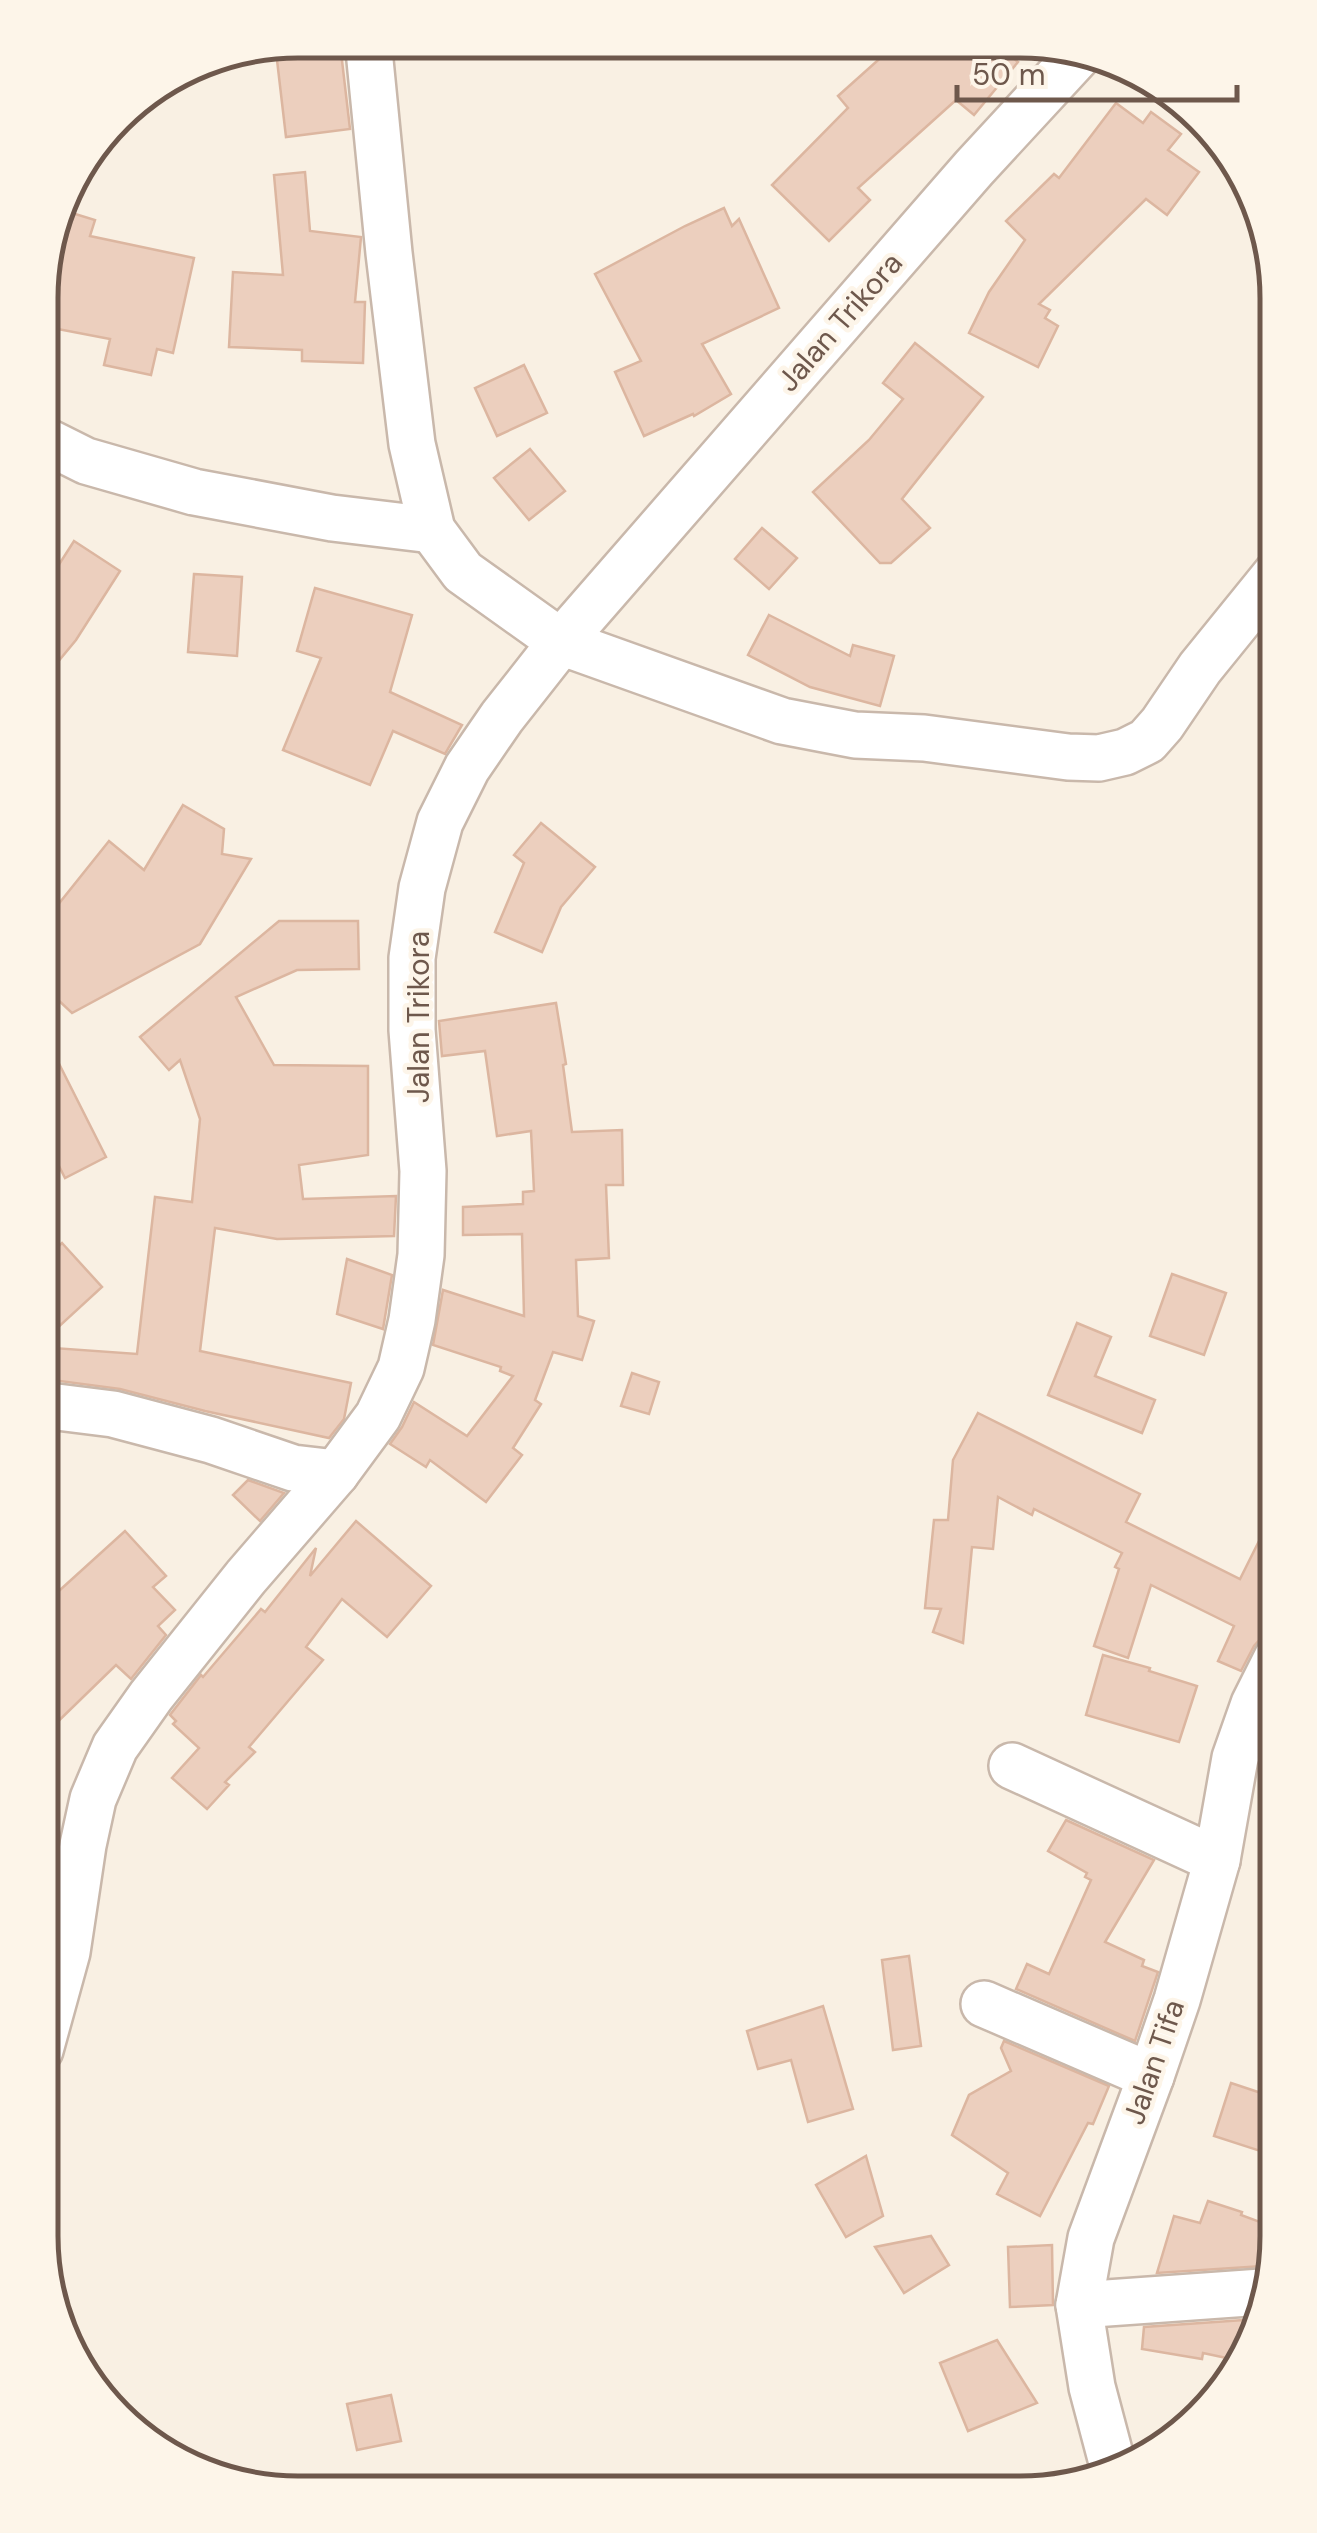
<svg xmlns="http://www.w3.org/2000/svg" width="1317" height="2533" font-family="'DM Sans',sans-serif">
<style>
.building{fill:#eccfbe;stroke:#dcb6a0;stroke-width:2.5}
.lines{fill:none;stroke-linecap:round;stroke-linejoin:round}
.minor-casing{stroke:#c9b8ab;stroke-width:50}
.minor{stroke:#fff;stroke-width:45}
.labels{text-anchor:middle;stroke-width:9;stroke-linejoin:round;paint-order:stroke}
.street-label{font-size:30px;fill:#6e584c;stroke:#fdf5e9}
.rim{fill:none;stroke:#6e584c;stroke-width:5}
</style>
<rect width="100%" height="100%" fill="#f9f0e3"/>
<g class="building">
<polygon points="896,44 996,44 1018,62 974,115 956,100 858,188 870,200 829,241 772,185 848,108 838,96"/>
<polygon points="341,52 350,129 286,137 277,60"/>
<polygon points="1116,103 1143,123 1151,112 1181,134 1168,150 1199,172 1167,215 1146,199 1039,304 1050,310 1045,318 1058,326 1038,367 969,333 989,292 1025,240 1006,221 1054,174 1059,178"/>
<polygon points="305,172 310,231 361,237 355,302 365,302 363,363 302,361 302,350 229,347 233,272 283,275 274,175"/>
<polygon points="724,208 732,226 739,219 779,308 702,344 731,394 694,416 693,414 644,436 615,372 641,361 595,274 685,226"/>
<polygon points="59,209 95,220 90,236 194,258 173,353 157,349 151,375 104,365 110,339 42,326 42,265"/>
<polygon points="915,343 983,397 902,499 930,528 891,563 880,563 813,492 869,440 903,399 883,383"/>
<polygon points="524,365 547,413 497,436 475,388"/>
<polygon points="530,449 565,491 529,520 494,478"/>
<polygon points="762,528 797,558 769,589 735,559"/>
<polygon points="74,541 120,571 76,640 42,681 42,591"/>
<polygon points="194,574 242,577 237,656 188,652"/>
<polygon points="315,588 412,615 390,692 462,725 445,754 393,731 370,785 283,750 321,658 297,651"/>
<polygon points="769,615 850,656 853,645 894,656 880,706 810,687 748,655"/>
<polygon points="183,805 224,829 222,854 251,859 200,944 72,1013 41,984 41,926 109,841 144,870"/>
<polygon points="541,823 595,867 561,907 542,952 495,932 524,863 514,855"/>
<polygon points="279,921 358,921 359,969 297,970 236,997 274,1065 368,1066 368,1155 299,1165 303,1199 396,1196 394,1236 277,1239 215,1228 200,1351 351,1383 344,1419 329,1438 205,1411 120,1389 52,1380 54,1348 137,1354 155,1197 192,1202 200,1119 180,1060 169,1070 140,1037"/>
<polygon points="556,1003 566,1064 563,1065 572,1132 622,1130 623,1185 606,1185 609,1258 576,1260 578,1316 594,1321 582,1360 553,1352 535,1400 541,1404 513,1448 522,1455 486,1502 430,1460 426,1467 390,1444 402,1427 414,1402 467,1436 513,1376 500,1371 501,1367 433,1345 443,1290 524,1316 522,1234 463,1235 463,1207 523,1204 523,1192 534,1191 531,1131 497,1136 485,1051 442,1056 439,1021"/>
<polygon points="41,1028 106,1157 65,1178 41,1130"/>
<polygon points="62,1243 102,1287 41,1343 41,1262"/>
<polygon points="347,1259 392,1275 383,1329 337,1314"/>
<polygon points="1172,1274 1226,1293 1204,1355 1150,1336"/>
<polygon points="1077,1323 1111,1337 1095,1376 1155,1400 1142,1433 1048,1395"/>
<polygon points="632,1373 659,1382 649,1414 621,1406"/>
<polygon points="978,1413 1140,1494 1126,1522 1240,1579 1277,1505 1277,1632 1262,1637 1254,1646 1241,1671 1218,1661 1234,1626 1151,1585 1128,1658 1094,1646 1119,1569 1115,1567 1122,1553 1034,1509 1032,1515 998,1497 993,1549 972,1547 963,1643 933,1632 941,1609 925,1608 934,1520 948,1520 953,1460"/>
<polygon points="248,1480 284,1493 260,1521 233,1495"/>
<polygon points="356,1521 431,1586 387,1637 342,1599 306,1647 323,1660 249,1747 255,1752 225,1782 229,1785 207,1809 172,1778 199,1748 173,1724 176,1721 170,1715 201,1675 203,1677 261,1609 265,1612 316,1548 310,1576"/>
<polygon points="125,1531 166,1576 153,1587 175,1610 158,1626 166,1635 131,1679 116,1665 41,1738 41,1571 60,1590"/>
<polygon points="1103,1655 1150,1668 1149,1671 1197,1686 1179,1742 1086,1715"/>
<polygon points="1066,1820 1154,1860 1105,1942 1144,1960 1142,1966 1158,1972 1135,2041 1016,1989 1027,1964 1049,1974 1091,1880 1085,1877 1087,1873 1048,1851"/>
<polygon points="909,1956 921,2046 893,2050 882,1960"/>
<polygon points="823,2006 853,2109 808,2122 791,2060 758,2069 747,2031"/>
<polygon points="1004,2041 1109,2086 1093,2124 1088,2123 1040,2216 997,2194 1008,2173 952,2135 969,2095 1011,2071 1001,2048"/>
<polygon points="1231,2083 1276,2098 1276,2156 1214,2136"/>
<polygon points="866,2156 883,2216 846,2237 816,2185"/>
<polygon points="1208,2201 1242,2212 1241,2215 1276,2228 1263,2266 1157,2273 1174,2216 1200,2223"/>
<polygon points="931,2236 949,2265 904,2293 875,2247"/>
<polygon points="1052,2245 1053,2305 1010,2307 1008,2247"/>
<polygon points="1244,2320 1250,2323 1236,2360 1203,2353 1202,2359 1142,2349 1144,2327"/>
<polygon points="997,2340 1037,2403 968,2431 940,2363"/>
<polygon points="391,2395 401,2441 357,2450 347,2404"/>
</g>
<g class="lines">
<g class="minor-casing">
<g id="minor">
<polyline points="368,40 389,253 412,444 432,530 463,572 561,642 782,721 855,735 924,738 1068,757 1099,758 1125,752 1147,741 1162,724 1200,668 1277,573"/>
<polyline points="42,439 86,461 194,492 332,518 432,530"/>
<polyline points="41,1405 113,1414 211,1440 293,1468 336,1473"/>
<polyline points="1012,1766 1217,1860"/>
<polyline points="984,2004 1151,2076"/>
<polyline points="40,2050 67,1952 83,1845 93,1799 115,1747 151,1696 246,1577 336,1473 378,1416 401,1368 412,1320 421,1255 423,1171 412,1030 412,958 422,888 440,822 467,768 502,717 561,642 974,168 1082,51"/>
<polyline points="1079,2305 1262,2292"/>
<polyline points="1114,2470 1092,2387 1079,2305 1091,2238 1151,2076 1177,2000 1217,1860 1235,1758 1254,1704 1277,1658"/>
</g>
</g>
<use href="#minor" class="minor"/>
</g>
<g class="labels">
<g class="street-label">
<text transform="translate(840 322) rotate(-49)" y="10">Jalan Trikora</text>
<text transform="translate(419 1017) rotate(-90)" y="10">Jalan Trikora</text>
<text transform="translate(1154 2062) rotate(-71)" y="10">Jalan Tifa</text>
</g>
</g>
<path d="M0 0H1317V2533H0ZM298 58H1020A240 240 0 0 1 1260 298V2236A240 240 0 0 1 1020 2476H298A240 240 0 0 1 58 2236V298A240 240 0 0 1 298 58Z" fill="#fdf5e9" fill-rule="evenodd"/>
<path class="rim" d="M298 58H1020A240 240 0 0 1 1260 298V2236A240 240 0 0 1 1020 2476H298A240 240 0 0 1 58 2236V298A240 240 0 0 1 298 58Z"/>
<path d="M957 85v15h280v-15" fill="none" stroke="#6e584c" stroke-width="5"/>
<text x="972" y="85" font-size="30" fill="#6e584c" stroke="#fdf5e9" stroke-width="8" paint-order="stroke">50 m</text>
</svg>
